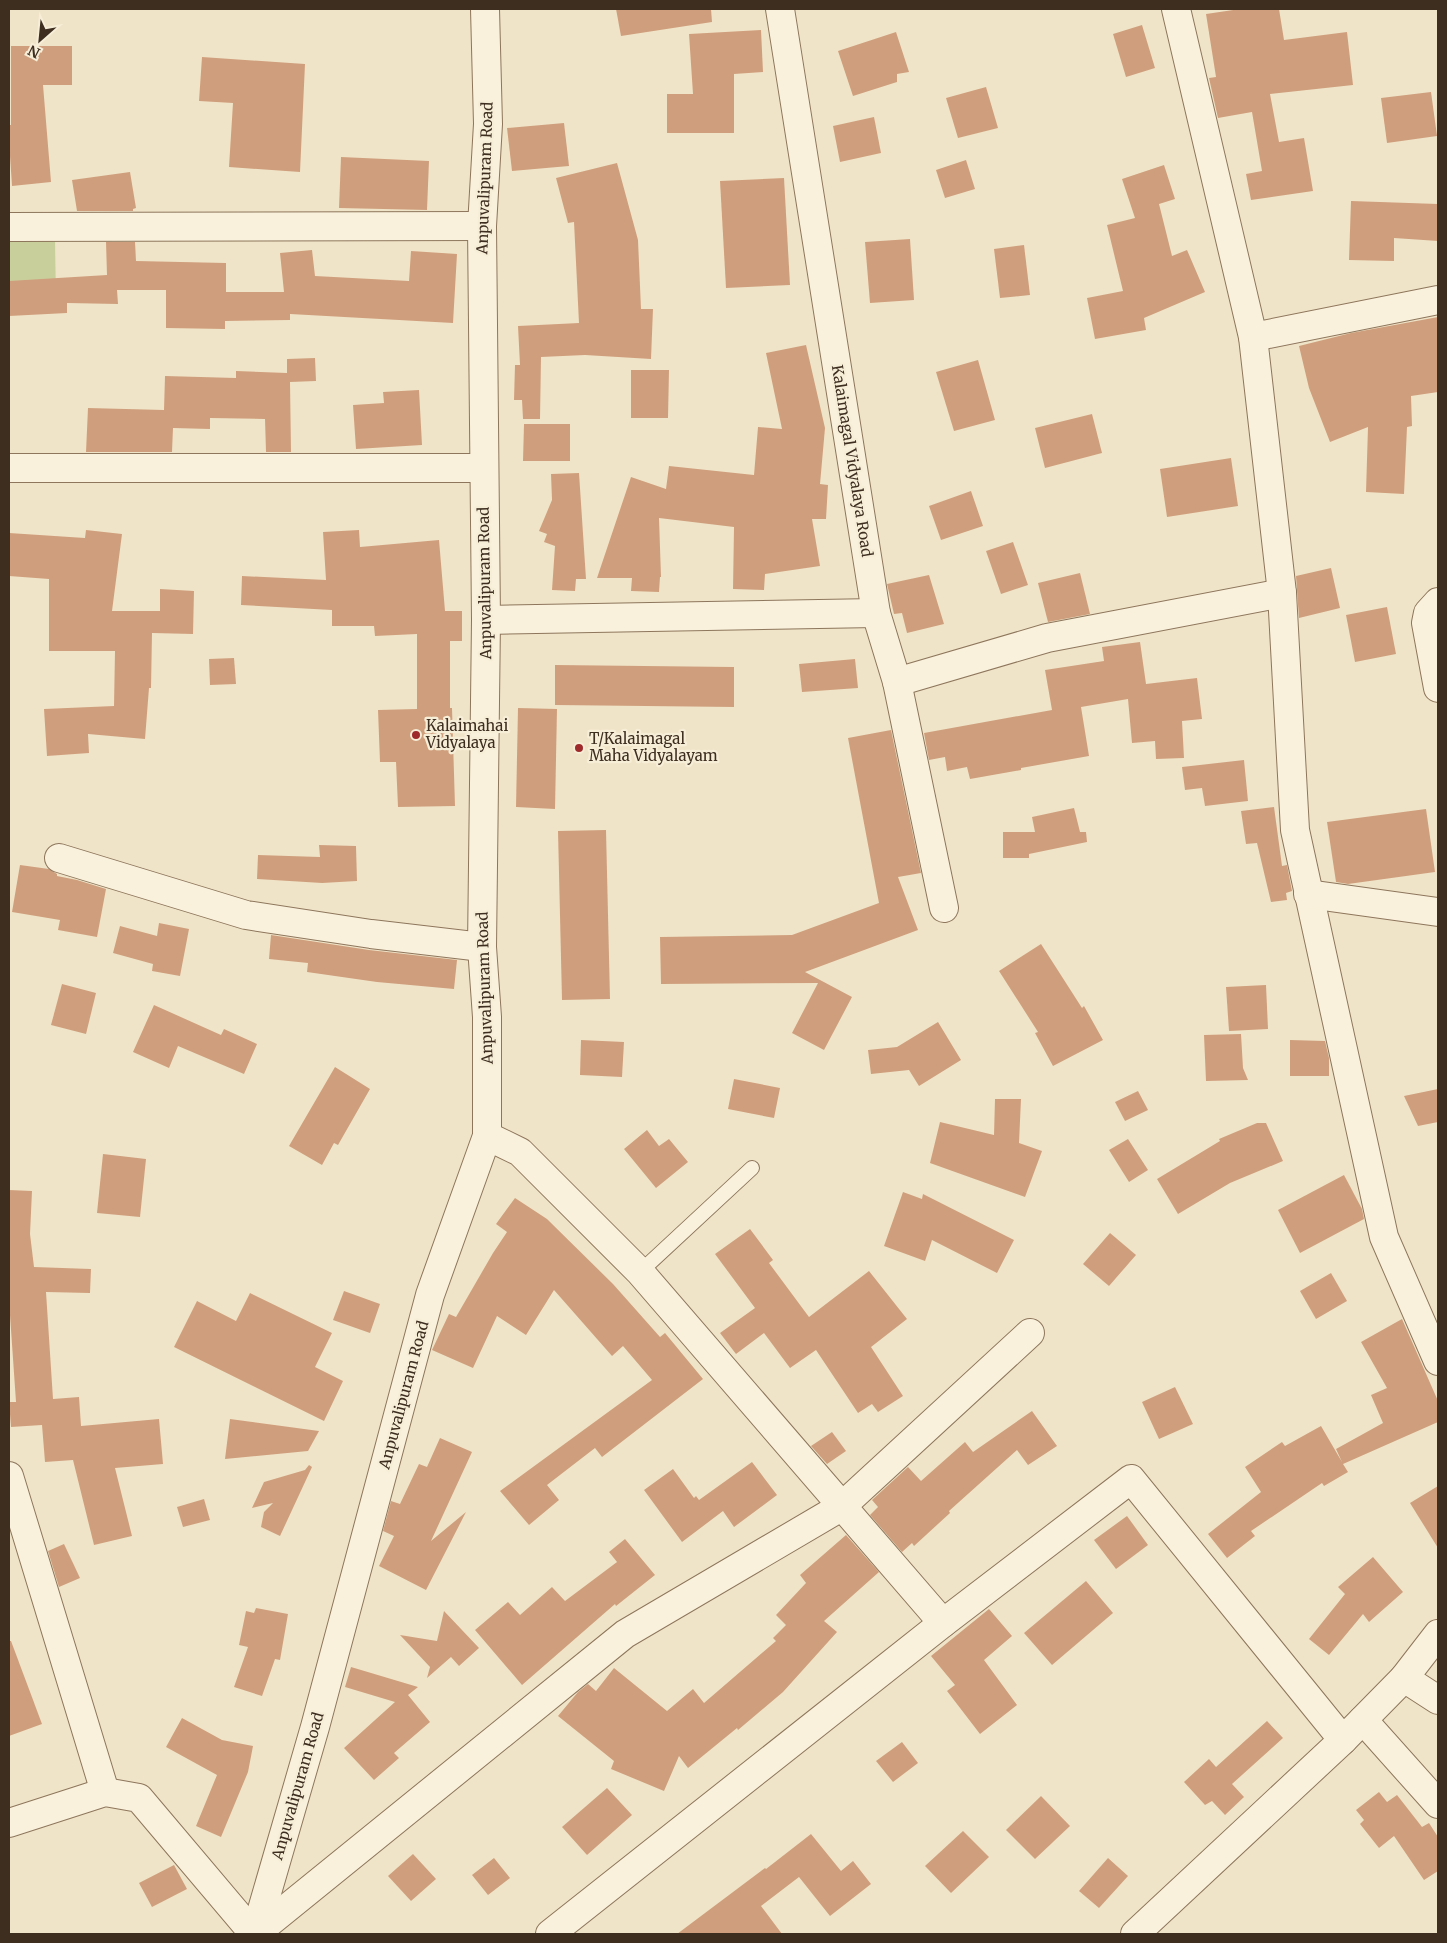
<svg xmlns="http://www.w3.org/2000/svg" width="1447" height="1943" font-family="Merriweather,serif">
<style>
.green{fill:#c9cf9b}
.building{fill:#cf9f7d}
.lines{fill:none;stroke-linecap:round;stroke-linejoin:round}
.lane-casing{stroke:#8d765c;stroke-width:16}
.street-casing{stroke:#8d765c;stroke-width:30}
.lane{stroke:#faf1dc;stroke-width:14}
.street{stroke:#faf1dc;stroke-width:28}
.poi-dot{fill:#9e2a2b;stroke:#f7eed8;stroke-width:2}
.labels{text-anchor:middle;stroke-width:4.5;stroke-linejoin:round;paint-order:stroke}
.street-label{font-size:15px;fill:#3d2e20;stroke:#f7eed8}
.poi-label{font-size:15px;fill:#3d2e20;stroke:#f7eed8;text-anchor:start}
</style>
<rect width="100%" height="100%" fill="#f0e4c8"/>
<polygon class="green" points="9,240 55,240 56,299 9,300"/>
<g class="building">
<polygon points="616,9 711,9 712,22 621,36"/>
<polygon points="1240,9 1279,9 1284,40 1347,32 1353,85 1270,94 1279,142 1304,138 1313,191 1251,200 1246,174 1262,171 1252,112 1218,118 1209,78 1216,77 1206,14"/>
<polygon points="1142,25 1155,68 1126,77 1113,34"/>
<polygon points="761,30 763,72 734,74 734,133 667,133 667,94 693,94 689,34"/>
<polygon points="896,32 909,72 897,74 897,82 853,96 838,51"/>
<polygon points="11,46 72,46 72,85 43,85 51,182 12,186 9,141 9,125 11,125"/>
<polygon points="202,57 305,64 300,172 229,167 233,103 199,101"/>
<polygon points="986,87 998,128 958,138 946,98"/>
<polygon points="1431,92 1437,136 1387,143 1381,98"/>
<polygon points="874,117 881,153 840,162 833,126"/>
<polygon points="564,123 569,166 512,171 507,128"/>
<polygon points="341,157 429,161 427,210 339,208"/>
<polygon points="966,160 975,189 945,198 936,170"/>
<polygon points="617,163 638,240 641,309 653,309 651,359 585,355 541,357 540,419 523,419 522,400 514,400 515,365 520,365 518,326 579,323 574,222 568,223 556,178"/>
<polygon points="1164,165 1175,199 1159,204 1172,256 1187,250 1205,292 1144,318 1146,330 1095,339 1087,298 1123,291 1107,225 1135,218 1122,179"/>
<polygon points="130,172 136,208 133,209 133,211 77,211 72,180"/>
<polygon points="784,178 790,285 726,288 720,181"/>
<polygon points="1351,201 1438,204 1438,241 1394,238 1394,261 1349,260"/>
<polygon points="910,239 914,300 870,303 865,242"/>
<polygon points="106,242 135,242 136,261 226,263 226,292 284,292 280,253 312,250 315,276 409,281 411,251 457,254 453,323 290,314 290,320 225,321 225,329 166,328 166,290 117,290 118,304 67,303 67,313 9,316 9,281 107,275"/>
<polygon points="1024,245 1030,295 1000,298 994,249"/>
<polygon points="1438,317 1438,392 1411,396 1412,426 1407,427 1404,494 1366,492 1368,427 1330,442 1309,388 1299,346 1351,333"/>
<polygon points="806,345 825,428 820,484 828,485 826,519 812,519 820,566 765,574 764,590 733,589 734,527 659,518 661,577 660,577 659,592 631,591 632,578 597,578 631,477 666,489 669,466 754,475 758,427 782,429 766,353"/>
<polygon points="315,358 316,381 290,382 291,452 266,452 265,419 210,418 210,429 173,428 172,452 86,452 88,408 164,410 165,376 236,378 236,371 287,373 287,359"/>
<polygon points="978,360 995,420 954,431 936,372"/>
<polygon points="631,370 669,370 668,418 631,418"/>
<polygon points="419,390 422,445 356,449 353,405 384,403 383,392"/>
<polygon points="1092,414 1102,453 1045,468 1035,428"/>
<polygon points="524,424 570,424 570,461 523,461"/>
<polygon points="1231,458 1238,506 1167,517 1160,469"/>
<polygon points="579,473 586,579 576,579 575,591 552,590 555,546 544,542 547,534 539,531 552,500 551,474"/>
<polygon points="971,491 983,526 941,540 929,506"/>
<polygon points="86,530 122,534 112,611 160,611 160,589 194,591 193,634 152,633 151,688 149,688 145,739 88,734 89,753 47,756 44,709 114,706 115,651 49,651 49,579 9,576 9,533 85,538"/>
<polygon points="359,530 360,547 439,540 445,611 462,611 462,641 450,641 450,708 452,708 455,806 398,807 396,762 380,762 378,710 417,709 417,634 375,636 374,626 332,626 332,610 241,605 242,576 326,580 323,532"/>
<polygon points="1013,542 1028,585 1001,594 986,551"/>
<polygon points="1331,568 1340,608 1299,618 1296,576"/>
<polygon points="1080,573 1090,614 1048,622 1038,583"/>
<polygon points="929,575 944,624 907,633 902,613 894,614 887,584"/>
<polygon points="1387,607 1396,654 1355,662 1346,615"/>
<polygon points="1140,642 1146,684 1197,678 1202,719 1182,721 1184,758 1156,759 1155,741 1132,743 1128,699 1081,707 1089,756 1021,768 1021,770 970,779 967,767 947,771 945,757 929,760 924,733 1052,710 1045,670 1104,661 1102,647"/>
<polygon points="234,658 236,684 210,685 209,659"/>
<polygon points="855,659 858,688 802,692 799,664"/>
<polygon points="555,665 734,667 734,707 555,705"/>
<polygon points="518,708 557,709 555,809 516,807"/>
<polygon points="891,730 921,873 898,877 918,930 805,972 852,997 824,1050 792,1033 818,983 661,984 660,937 792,935 879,903 848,738"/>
<polygon points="1244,760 1248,801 1205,806 1202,788 1185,790 1182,767"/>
<polygon points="1274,807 1282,866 1287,865 1292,891 1286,893 1287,900 1271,902 1257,843 1246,844 1241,811"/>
<polygon points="1074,808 1080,832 1086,832 1087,842 1029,854 1029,858 1003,858 1003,832 1035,832 1032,817"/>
<polygon points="1426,809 1435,872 1348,884 1336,882 1327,822"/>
<polygon points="606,830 610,999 562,1000 558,831"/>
<polygon points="319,845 356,846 357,881 322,883 257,879 258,855 320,857"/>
<polygon points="20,865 49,869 57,874 57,876 77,880 106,889 97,937 58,930 60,920 12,912"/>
<polygon points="159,923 189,929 180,976 152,971 153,964 113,953 120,926 157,936"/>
<polygon points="271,935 369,950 457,960 454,989 377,982 307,972 308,963 269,959"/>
<polygon points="1041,944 1082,1008 1084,1006 1103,1040 1053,1066 1035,1033 1038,1032 999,971"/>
<polygon points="62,984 96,993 86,1034 51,1025"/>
<polygon points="1266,985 1268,1029 1229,1031 1226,987"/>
<polygon points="154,1005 221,1035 224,1029 257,1044 244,1074 178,1046 169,1068 133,1052"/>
<polygon points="938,1022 961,1060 919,1086 909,1070 871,1074 868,1050 897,1047"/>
<polygon points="1241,1034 1243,1068 1248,1080 1206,1081 1204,1035"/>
<polygon points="581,1040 624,1042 622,1077 580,1075"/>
<polygon points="1290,1040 1325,1041 1329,1058 1329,1076 1290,1076"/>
<polygon points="335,1067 370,1089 338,1145 334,1143 322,1165 289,1146"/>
<polygon points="734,1079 780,1088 774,1118 728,1109"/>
<polygon points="1438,1089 1438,1122 1418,1126 1404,1096"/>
<polygon points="1138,1091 1148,1110 1125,1121 1115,1102"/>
<polygon points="995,1099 1021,1099 1019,1143 1042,1151 1025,1197 930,1163 940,1122 994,1135"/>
<polygon points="1257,1123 1266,1123 1283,1161 1230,1183 1178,1214 1157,1179 1220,1141 1219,1139"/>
<polygon points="647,1130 659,1146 669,1139 688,1162 656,1188 624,1149"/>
<polygon points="1128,1139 1148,1170 1129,1182 1109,1150"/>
<polygon points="103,1154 146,1159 140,1217 97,1213"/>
<polygon points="1344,1175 1362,1209 1364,1219 1300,1253 1278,1210"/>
<polygon points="9,1190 32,1191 30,1234 34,1267 91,1269 90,1293 46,1292 53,1399 79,1397 81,1426 159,1419 163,1464 115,1468 132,1536 94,1545 73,1460 45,1462 42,1425 11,1427 9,1402 16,1402 9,1301"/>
<polygon points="903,1192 922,1199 923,1194 1014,1240 997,1273 932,1240 925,1261 884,1246"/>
<polygon points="515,1198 547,1219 613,1284 660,1337 665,1333 703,1379 602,1457 595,1448 547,1485 559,1500 529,1525 500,1491 652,1380 623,1346 612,1356 554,1290 526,1335 497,1316 473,1368 432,1350 449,1314 456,1317 493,1253 507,1232 496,1224"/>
<polygon points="750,1229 773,1260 769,1263 809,1317 869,1271 907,1319 871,1347 903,1396 878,1412 872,1404 858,1413 816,1350 790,1368 764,1333 736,1354 720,1333 755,1308 715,1254"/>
<polygon points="1110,1233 1136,1255 1109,1286 1083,1264"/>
<polygon points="1331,1273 1347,1301 1316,1319 1300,1291"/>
<polygon points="344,1291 380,1304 370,1333 333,1320"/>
<polygon points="250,1293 332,1333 315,1367 343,1381 324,1421 174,1347 197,1301 236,1321"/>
<polygon points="1402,1319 1438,1401 1438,1422 1343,1464 1348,1472 1324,1486 1322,1483 1251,1531 1255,1536 1227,1558 1208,1534 1261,1492 1245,1467 1282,1442 1285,1446 1321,1426 1342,1462 1336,1449 1383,1423 1371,1395 1387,1388 1361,1342"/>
<polygon points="1175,1387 1193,1424 1159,1439 1142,1402"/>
<polygon points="1032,1411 1057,1446 1028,1465 1017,1450 949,1511 950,1513 914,1546 912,1543 902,1552 870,1515 878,1507 872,1500 908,1467 921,1481 965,1442 973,1452"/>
<polygon points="230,1419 319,1431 308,1451 225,1459"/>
<polygon points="832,1432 846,1451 827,1464 811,1446"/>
<polygon points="440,1438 472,1452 431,1541 466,1512 426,1590 379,1566 394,1536 383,1531 391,1501 400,1504 419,1464 427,1467"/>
<polygon points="752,1462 777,1495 734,1527 723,1511 682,1542 644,1490 673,1469 694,1498 696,1496 699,1500"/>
<polygon points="309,1465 312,1467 280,1536 261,1527 264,1512 273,1503 252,1508 264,1482 305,1470"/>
<polygon points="1438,1486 1438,1548 1410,1503"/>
<polygon points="204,1499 210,1520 183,1527 177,1507"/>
<polygon points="1127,1516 1148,1545 1116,1569 1094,1540"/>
<polygon points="846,1535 879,1572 824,1621 837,1632 783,1692 738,1730 737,1728 688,1768 679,1756 664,1791 611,1769 614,1761 558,1716 578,1692 588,1684 596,1691 614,1668 667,1711 693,1689 704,1703 776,1641 773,1638 786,1625 776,1615 806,1583 800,1575"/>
<polygon points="625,1539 655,1575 616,1606 615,1604 522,1685 475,1630 508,1602 520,1615 552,1587 565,1601 617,1562 609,1552"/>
<polygon points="64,1544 80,1578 59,1587 48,1551"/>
<polygon points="1373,1557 1403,1592 1369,1622 1363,1614 1329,1655 1309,1639 1345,1594 1338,1587"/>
<polygon points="1086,1581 1113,1613 1052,1665 1024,1633"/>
<polygon points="256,1608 288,1614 280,1660 275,1659 262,1696 234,1687 248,1647 239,1645 246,1611 254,1613"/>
<polygon points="989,1609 1012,1636 984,1660 1017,1705 980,1734 947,1691 955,1685 931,1656"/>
<polygon points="444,1611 479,1648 459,1666 451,1657 427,1678 430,1667 400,1635 437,1641"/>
<polygon points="9,1641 11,1641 42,1724 9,1736"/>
<polygon points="351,1667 418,1687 408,1695 430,1722 394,1753 399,1758 374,1780 344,1748 395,1702 345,1687"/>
<polygon points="182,1718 222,1740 253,1746 248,1772 221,1837 196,1826 217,1775 166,1747"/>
<polygon points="1267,1721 1283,1738 1232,1784 1244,1797 1225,1815 1212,1801 1205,1805 1184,1782 1209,1759 1216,1767"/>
<polygon points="902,1742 918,1763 893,1782 876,1761"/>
<polygon points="607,1788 632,1815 587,1855 562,1827"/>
<polygon points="1379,1792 1387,1802 1397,1795 1422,1827 1429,1823 1438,1837 1438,1871 1424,1880 1394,1836 1379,1848 1360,1824 1364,1820 1356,1810"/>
<polygon points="1041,1796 1070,1826 1035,1859 1006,1830"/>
<polygon points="963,1831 989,1857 951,1893 925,1866"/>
<polygon points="811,1834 841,1871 853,1861 871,1884 830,1916 799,1877 761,1906 782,1934 677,1934 765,1868 766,1869"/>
<polygon points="413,1854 436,1879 411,1901 388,1876"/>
<polygon points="494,1858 510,1878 488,1895 472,1875"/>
<polygon points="1108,1858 1128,1876 1099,1908 1079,1891"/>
<polygon points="174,1865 187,1889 152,1907 139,1883"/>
</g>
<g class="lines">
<g class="lane-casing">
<polyline id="lane" points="640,1272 752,1168"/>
</g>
<g class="street-casing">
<g id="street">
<polyline points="780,9 876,613 897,682 944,908"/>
<polyline points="1176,9 1253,337 1282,593 1295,830 1384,1237 1438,1361"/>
<polyline points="9,227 482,226"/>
<polyline points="1253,337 1438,300"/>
<polyline points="9,468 484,468"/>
<polyline points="1438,602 1428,613 1426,623 1438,688"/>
<polyline points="486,620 876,613"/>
<polyline points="897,682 1047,638 1282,593"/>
<polyline points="59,858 246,915 371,934 482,947"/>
<polyline points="1308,894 1438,912"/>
<polyline points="487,1136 520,1152 640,1272 943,1623"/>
<polyline points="9,1476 105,1792"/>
<polyline points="1404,1678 1438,1700"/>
<polyline points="1363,1720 1438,1804"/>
<polyline points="9,1823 105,1792 139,1798 254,1934"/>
<polyline points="255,1934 315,1727 430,1295 487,1136 487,1017 482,947 486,620 482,226 488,124 485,9"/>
<polyline points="255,1934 625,1634 841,1507 1030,1333"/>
<polyline points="550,1934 943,1623 1131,1479 1343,1740"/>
<polyline points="1135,1934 1343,1740 1404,1678 1438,1634"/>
</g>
</g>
<use href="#lane" class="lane"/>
<use href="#street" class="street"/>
</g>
<g class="poi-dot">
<circle cx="416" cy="735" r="5"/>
<circle cx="579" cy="748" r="5"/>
</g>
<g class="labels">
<g class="street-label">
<text transform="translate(485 178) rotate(-88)" y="5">Anpuvalipuram Road</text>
<text transform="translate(852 461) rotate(81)" y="5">Kalaimagal Vidyalaya Road</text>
<text transform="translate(485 583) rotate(-91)" y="5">Anpuvalipuram Road</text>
<text transform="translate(485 988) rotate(-92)" y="5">Anpuvalipuram Road</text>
<text transform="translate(404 1395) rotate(-75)" y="5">Anpuvalipuram Road</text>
<text transform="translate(298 1786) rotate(-74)" y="5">Anpuvalipuram Road</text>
</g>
<g class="poi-label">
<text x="426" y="731">Kalaimahai<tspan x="426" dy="17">Vidyalaya</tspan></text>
<text x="589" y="744">T/Kalaimagal<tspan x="589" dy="17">Maha Vidyalayam</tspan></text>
</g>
</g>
<rect width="1447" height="1943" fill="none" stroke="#3d2e20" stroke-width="20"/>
<g transform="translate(40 40) rotate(207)" stroke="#f7eed8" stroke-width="4" paint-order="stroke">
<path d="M0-4L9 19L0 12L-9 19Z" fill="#3d2e20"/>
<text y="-8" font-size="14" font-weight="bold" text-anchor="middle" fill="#3d2e20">N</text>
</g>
</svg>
